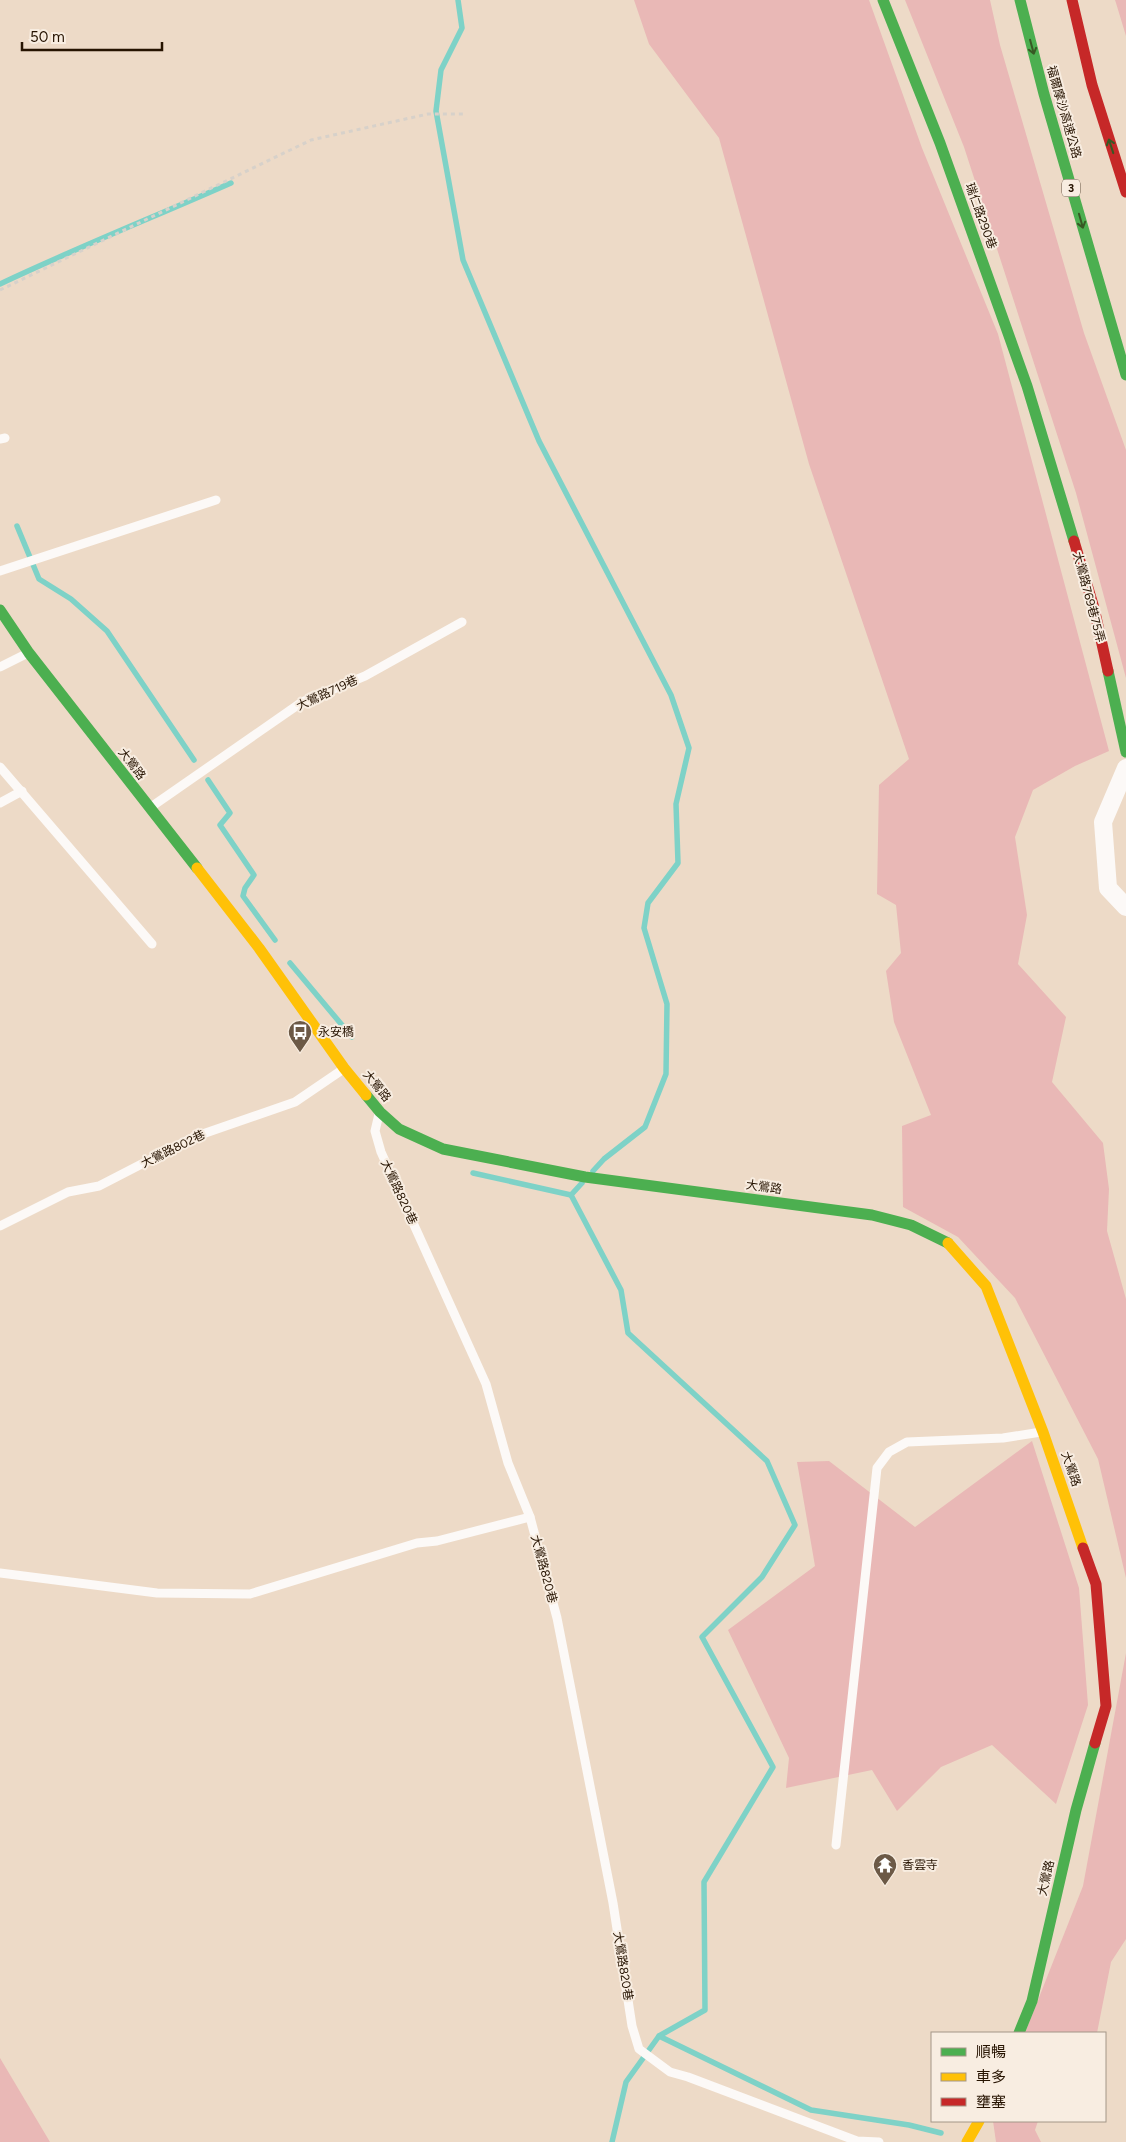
<svg xmlns="http://www.w3.org/2000/svg" width="1126" height="2142" font-family="Figtree,'Noto Sans TC',sans-serif">
<style>
.green{fill:#e9b8b6}
.lines{fill:none;stroke-linecap:round;stroke-linejoin:round}
.stream{stroke:#7ed2c7;stroke-width:5.5}
.path{stroke:#d7d1ca;stroke-width:3;stroke-dasharray:4 4;stroke-linecap:butt}
.lane{stroke:#fcf9f7;stroke-width:9}
.street{stroke:#fcf9f7;stroke-width:18}
.fast{stroke:#4caf50;stroke-width:11}
.slow{stroke:#ffc107;stroke-width:11}
.jam{stroke:#c62828;stroke-width:11}
.oneway{stroke:#375924}
.labels{text-anchor:middle;stroke-width:4;stroke-linejoin:round;paint-order:stroke}
.shield{fill:#f8ede1;stroke:#655444;stroke-width:1}
.shield-label{font-size:11px;font-weight:bold;fill:#261300}
.street-label{font-size:12px;fill:#261300;stroke:#f8ede1}
.poi-label{font-size:12px;fill:#261300;stroke:#f8ede1;text-anchor:start}
</style>
<rect width="100%" height="100%" fill="#eddac7"/>
<g class="green">
<polygon points="634,0 869,0 922,148 998,334 1109,751 1075,766 1033,790 1015,837 1027,915 1018,964 1066,1017 1052,1082 1103,1143 1109,1189 1107,1231 1126,1299 1126,1578 1098,1459 1015,1298 958,1237 903,1207 902,1126 931,1115 894,1022 886,971 901,953 896,905 877,894 879,785 909,759 809,464 719,138 649,44"/>
<polygon points="905,0 990,0 1000,45 1084,333 1126,450 1126,678 1076,493 964,147"/>
<polygon points="1115,0 1126,0 1126,36 1116,3"/>
<polygon points="1032,1441 1079,1588 1088,1705 1056,1804 992,1745 941,1767 897,1811 872,1770 786,1788 789,1758 728,1630 815,1566 797,1462 829,1461 915,1527"/>
<polygon points="1126,1653 1126,1939 1111,1962 1097,2033 1025,2033 1083,1886"/>
<polygon points="0,2058 50,2142 0,2142"/>
<polygon points="993,2121 1038,2121 1035,2130 1041,2142 996,2142"/>
</g>
<g class="lines">
<g class="stream">
<polyline points="458,0 462,28 441,70 436,111 463,260 539,441 671,695 689,748 676,804 678,863 648,903 644,928 667,1004 666,1074 645,1127 604,1159 593,1171"/>
<path d="M0,284c76,-36 154,-67 231,-101"/>
<polyline points="17,526 39,579 71,599 107,631 194,760"/>
<polyline points="208,780 230,813 220,825 254,875 245,888 243,896 275,940"/>
<polyline points="290,963 352,1037"/>
<polyline points="473,1173 571,1195"/>
<polyline points="582,1183 571,1195 621,1290 628,1333 767,1461 795,1525 762,1577 702,1637 773,1767 704,1882 705,2010 659,2036 626,2082 612,2142"/>
<polyline points="659,2036 811,2110 909,2125 941,2133"/>
</g>
<polyline class="path" points="0,290 311,140 428,114 465,114"/>
<g class="lane">
<polyline points="0,439 5,438"/>
<polyline points="0,571 216,500"/>
<polyline points="0,667 26,654"/>
<polyline points="0,767 152,944"/>
<polyline points="0,803 22,791"/>
<polyline points="151,807 302,702 365,676 462,622"/>
<polyline points="379,1114 375,1131 381,1152 486,1384 508,1463 530,1517 557,1618 613,1903 632,2026 639,2049 670,2072 688,2077 857,2141 879,2142"/>
<polyline points="0,1226 68,1192 99,1186 194,1137 295,1102 342,1070"/>
<polyline points="0,1573 157,1593 250,1594 417,1543 437,1541 530,1517"/>
<polyline points="836,1845 877,1468 889,1452 907,1442 1003,1438 1041,1432"/>
</g>
<polyline class="street" points="1126,768 1103,822 1108,888 1126,907"/>
<g class="fast">
<polyline points="883,0 940,143 1027,386 1074,541"/>
<polyline points="1020,0 1044,94 1126,375"/>
<polyline points="0,610 29,653 197,868"/>
<polyline points="1108,671 1126,752"/>
<polyline points="366,1095 380,1112 399,1129 443,1149 585,1177 872,1215 911,1225 948,1243"/>
<polyline points="1019,2033 1032,2001 1076,1810 1095,1743"/>
</g>
<g class="slow">
<polyline points="197,868 259,948 344,1068 366,1095"/>
<polyline points="948,1243 986,1286 1043,1432 1083,1548"/>
<polyline points="967,2142 979,2121"/>
</g>
<g class="jam">
<polyline points="1072,0 1092,85 1126,192"/>
<polyline points="1074,541 1094,608 1108,671"/>
<polyline points="1083,1548 1096,1584 1106,1706 1095,1743"/>
</g>
</g>
<defs><path id="oneway-shaft" d="M-6 0H5M1.5-3L5.5 0L1.5 3" fill="none" stroke-width="1.6" stroke-linecap="round" stroke-linejoin="round" transform="scale(1.25)"/></defs>
<g class="oneway">
<use href="#oneway-shaft" transform="translate(1032 47) rotate(75)"/>
<use href="#oneway-shaft" transform="translate(1111 146) rotate(-108)"/>
<use href="#oneway-shaft" transform="translate(1081 221) rotate(74)"/>
</g>
<defs>
<g id="bus-pin" transform="scale(1.25)"><path d="M0 17L-7.5 6A9.5 9.5 0 1 1 7.5 6Z" fill="#6c5946" stroke="#f8ede1"/><path d="M-5-6H5V4H4V6H2V4H-2V6H-4V4H-5ZM-3.5-4V0h7V-4ZM-3.5 1.2v1.5H-2V1.2ZM2 1.2v1.5H3.5V1.2Z" fill="#fff"/></g>
<g id="temple-pin" transform="scale(1.25)"><path d="M0 17L-7.5 6A9.5 9.5 0 1 1 7.5 6Z" fill="#6c5946" stroke="#f8ede1"/><path d="M0-6L5-2H3V0L6.5 2.5H4V6H1.5V3h-3V6H-4V2.5H-6.5L-3 0V-2H-5Z" fill="#fff"/></g>
</defs>
<g fill-rule="evenodd">
<use href="#bus-pin" x="300" y="1032"/>
<use href="#temple-pin" x="885" y="1865"/>
</g>
<g class="labels">
<rect class="shield" x="1062" y="179.5" width="18" height="17" rx="4"/>
<g class="shield-label">
<text x="1071" y="192">3</text>
</g>
<g class="street-label">
<text transform="translate(1064 112) rotate(74)" y="4">福爾摩沙高速公路</text>
<text transform="translate(981 216) rotate(70)" y="4">瑞仁路290巷</text>
<text transform="translate(1089 597) rotate(75)" y="4">大鶯路769巷75弄</text>
<text transform="translate(327 693) rotate(-25)" y="4">大鶯路719巷</text>
<text transform="translate(132 764) rotate(52)" y="4">大鶯路</text>
<text transform="translate(377 1086) rotate(51)" y="4">大鶯路</text>
<text transform="translate(173 1149) rotate(-26)" y="4">大鶯路802巷</text>
<text transform="translate(764 1187) rotate(8)" y="4">大鶯路</text>
<text transform="translate(399 1192) rotate(65)" y="4">大鶯路820巷</text>
<text transform="translate(1071 1469) rotate(71)" y="4">大鶯路</text>
<text transform="translate(544 1569) rotate(75)" y="4">大鶯路820巷</text>
<text transform="translate(1046 1878) rotate(-77)" y="4">大鶯路</text>
<text transform="translate(623 1966) rotate(81)" y="4">大鶯路820巷</text>
</g>
<g class="poi-label">
<text x="318" y="1036">永安橋</text>
<text x="902" y="1869">香雲寺</text>
</g>
</g>
<rect x="931" y="2032" width="175" height="90" fill="#f8ede1" stroke="#a49687"/>
<rect x="941" y="2048" width="25" height="8" fill="#4caf50" stroke="#a49687"/>
<text x="976" y="2057" font-size="15" fill="#261300">順暢</text>
<rect x="941" y="2073" width="25" height="8" fill="#ffc107" stroke="#a49687"/>
<text x="976" y="2082" font-size="15" fill="#261300">車多</text>
<rect x="941" y="2098" width="25" height="8" fill="#c62828" stroke="#a49687"/>
<text x="976" y="2107" font-size="15" fill="#261300">壅塞</text>
<path d="M22 42v8h140v-8" fill="none" stroke="#261300" stroke-width="2.5"/>
<text x="30" y="42" font-size="15" fill="#261300" stroke="#f8ede1" stroke-width="4" paint-order="stroke">50 m</text>
</svg>
